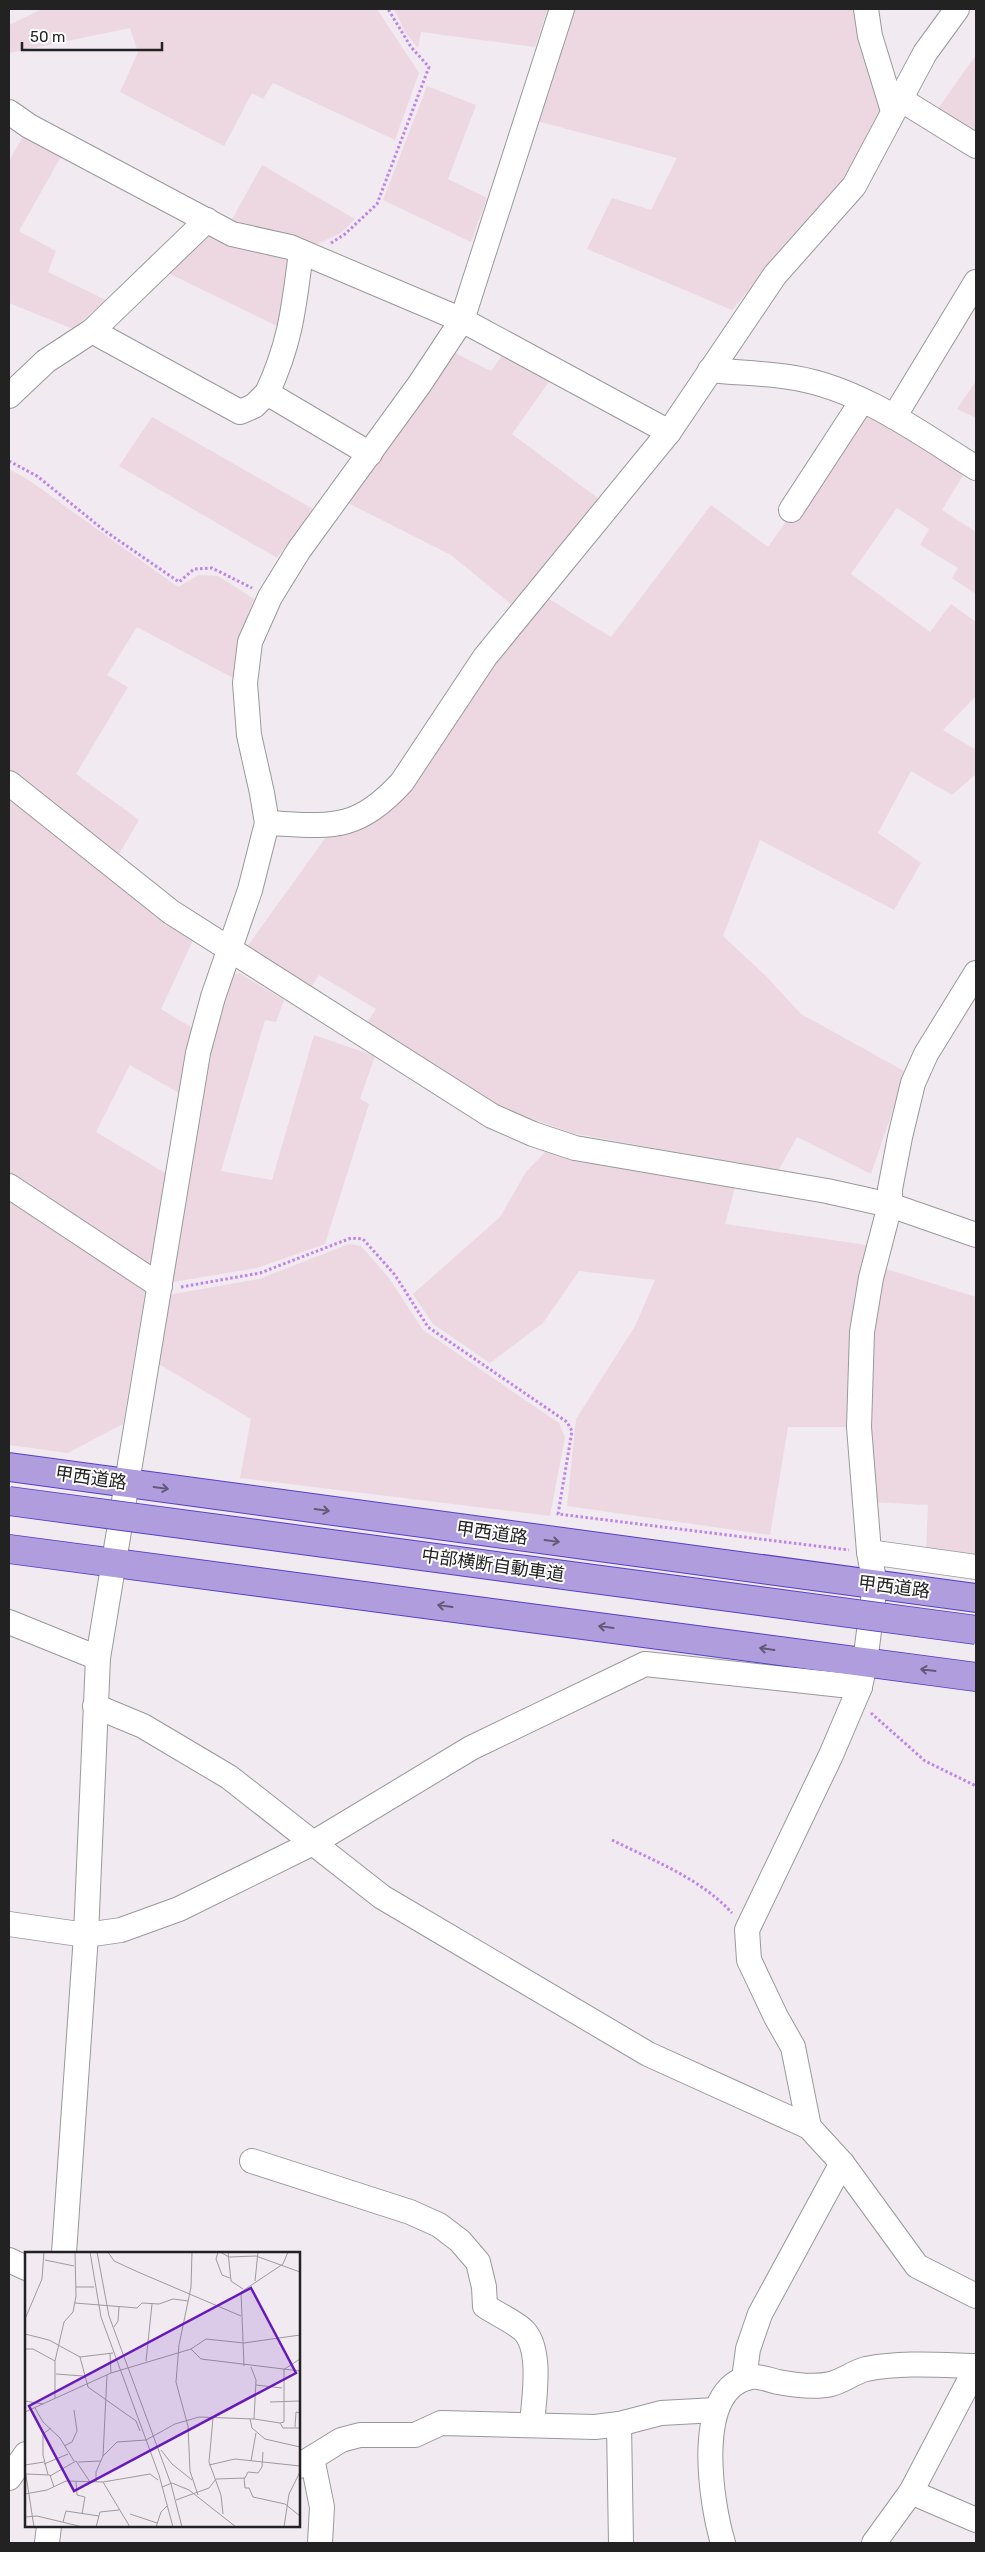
<svg xmlns="http://www.w3.org/2000/svg" width="985" height="2552" font-family="Rubik,'Noto Sans JP',sans-serif">
<style>
.farmland{fill:#edd8e1}
.lines{fill:none;stroke-linecap:round;stroke-linejoin:round}
.minor-casing{stroke:#999;stroke-width:26}
.highway-casing{stroke:#5340c6;stroke-width:30}
.path{stroke:#bf83e9;stroke-width:3;stroke-dasharray:2.5 2.5;stroke-linecap:butt}
.minor{stroke:#fff;stroke-width:24}
.highway{stroke:#b09ddd;stroke-width:28}
.highway-bridge-casing{stroke:#5340c6;stroke-width:30;stroke-linecap:butt}
.highway-bridge{stroke:#b09ddd;stroke-width:28}
.oneway{stroke:#625976}
.labels{text-anchor:middle;stroke-width:4;stroke-linejoin:round;paint-order:stroke}
.street-label{font-size:18px;fill:#222;stroke:#fff}
.inset-road{fill:none;stroke:#9e9a9e;stroke-width:1}
.view{fill:#671aba;fill-opacity:0.15;stroke:#671aba;stroke-width:2.5}
.inset-edge{fill:none;stroke:#222;stroke-width:2.5}
</style>
<rect width="100%" height="100%" fill="#f1eaf0"/>
<g class="farmland">
<polygon points="42,9 377,9 419,73 395,140 273,83 263,99 252,93 224,146 120,92 138,52 130,28 9,53 9,25"/>
<polygon points="394,9 548,9 535,47 421,32 418,48 405,32"/>
<polygon points="572,9 857,9 860,33 881,112 849,172 732,310 587,249 612,198 651,210 677,158 537,121"/>
<polygon points="976,55 976,138 935,113"/>
<polygon points="427,86 476,105 448,179 487,198 471,242 383,200"/>
<polygon points="24,135 63,153 19,231 56,251 48,272 106,300 73,329 9,303 9,161"/>
<polygon points="262,165 355,219 341,233 313,246 229,225"/>
<polygon points="207,228 295,258 283,329 166,272"/>
<polygon points="507,349 553,376 512,434 599,499 511,604 451,555 346,502 453,352 491,371"/>
<polygon points="976,381 976,418 957,409"/>
<polygon points="863,407 967,469 942,510 976,532 976,594 952,578 958,568 920,545 929,529 897,508 851,574 930,632 951,604 976,622 976,696 943,730 976,750 976,774 952,795 911,771 878,833 921,863 894,910 760,840 723,936 766,976 801,1014 906,1072 871,1174 797,1137 778,1171 572,1133 494,1105 366,1024 376,1009 319,975 308,992 244,951 329,833 360,825 544,596 611,637 711,505 768,547 828,461"/>
<polygon points="152,417 313,509 277,558 119,466"/>
<polygon points="9,469 30,481 178,587 199,575 218,576 254,599 243,627 233,678 137,627 107,675 128,687 76,774 139,820 116,859 9,769"/>
<polygon points="9,793 194,938 161,1009 194,1029 179,1093 130,1065 96,1132 167,1174 152,1272 9,1178"/>
<polygon points="239,973 284,1000 276,1022 265,1020 221,1171 272,1180 314,1035 375,1056 360,1099 369,1104 325,1244 257,1268 168,1283 211,1033 230,976"/>
<polygon points="549,1148 736,1184 725,1224 873,1246 852,1427 788,1427 770,1535 567,1506 576,1419 635,1326 655,1280 579,1271 543,1323 490,1363 433,1324 413,1294 500,1217 526,1172"/>
<polygon points="9,1196 146,1287 123,1424 68,1453 9,1445"/>
<polygon points="349,1244 361,1246 389,1278 423,1330 559,1423 565,1437 550,1516 240,1478 251,1419 157,1363 168,1295 259,1279"/>
<polygon points="880,1267 976,1297 976,1556 926,1550 928,1505 872,1502 865,1426"/>
</g>
<g class="lines">
<g class="minor-casing">
<g id="minor">
<polyline points="866,9 870,36 893,111"/>
<polyline points="900,99 976,146"/>
<polyline points="9,112 29,126 232,234 290,247 462,320 669,432"/>
<polyline points="92,331 240,412 254,406 267,393 370,454"/>
<path d="M710,370c28,3 57,3 85,8 66,11 125,55 181,90"/>
<path d="M267,393c24,-51 27,-87 34,-141"/>
<polyline points="9,396 46,361 92,331 207,220"/>
<polyline points="894,417 976,282"/>
<polyline points="791,510 862,401"/>
<polyline points="9,783 171,912 492,1116 533,1134 575,1148 827,1191 890,1205 976,1235"/>
<path d="M267,823c62,3 89,10 135,-41l83,-125 184,-225 106,-157 79,-89 71,-133 32,-44"/>
<polyline points="9,1186 160,1286"/>
<polyline points="869,1552 976,1567"/>
<polyline points="9,1622 98,1658"/>
<polyline points="95,1706 143,1726 229,1777 382,1897 648,2054 809,2127 842,2163 917,2266 976,2296"/>
<polyline points="9,1924 86,1935 121,1930 179,1909 315,1842 471,1748 645,1664 860,1687"/>
<polyline points="809,2127 793,2047 776,2017 749,1960 747,1930 831,1755 860,1687 865,1662 875,1585 869,1552 859,1427 862,1332 871,1278 890,1205 890,1189 900,1137 913,1083 926,1054 976,973"/>
<path d="M252,2161l158,51 29,13 21,16 18,21 6,25 1,19c12,8 26,14 37,23 21,18 12,69 10,95"/>
<polyline points="64,2253 86,1935 98,1658 198,1053 213,997 250,890 267,823 262,793 249,735 245,683 250,642 270,597 299,550 419,385 462,320 562,9"/>
<polyline points="9,2260 26,2268"/>
<polyline points="744,2379 748,2349 760,2314 842,2163"/>
<polyline points="619,2424 621,2543"/>
<polyline points="312,2458 322,2507 320,2543"/>
<polyline points="299,2466 341,2440 360,2435 415,2435 441,2423 595,2427 619,2424 661,2413 716,2410"/>
<polyline points="9,2478 26,2454"/>
<polyline points="911,2492 976,2520"/>
<polyline points="47,2543 49,2526"/>
<path d="M723,2543c-12,-40 -31,-157 29,-166 7,-1 18,3 26,5 16,3 36,6 53,2 12,-3 23,-12 35,-15 36,-7 74,-4 110,-3"/>
<polyline points="874,2543 911,2492 976,2368"/>
</g>
</g>
<g class="highway-casing">
<g id="highway">
<polyline points="9,1467 976,1598"/>
<polyline points="9,1549 976,1677"/>
</g>
</g>
<g class="path">
<polyline points="331,243 345,234 377,204 429,67 411,47 388,9"/>
<polyline points="9,461 37,476 105,531 179,582 194,569 212,568 252,588"/>
<polyline points="181,1287 260,1273 351,1238 363,1239 395,1275 428,1327 567,1422 572,1431 558,1514 849,1550"/>
<polyline points="871,1713 925,1761 976,1786"/>
<path d="M612,1840c42,21 88,38 120,73"/>
</g>
<use href="#minor" class="minor"/>
<use href="#highway" class="highway"/>
<g class="highway-bridge-casing">
<polyline id="highway-bridge" points="9,1501 976,1630"/>
</g>
<use href="#highway-bridge" class="highway-bridge"/>
</g>
<defs><path id="oneway-shaft" d="M-6 0H5M1.5-3L5.5 0L1.5 3" fill="none" stroke-width="1.6" stroke-linecap="round" stroke-linejoin="round" transform="scale(1.25)"/></defs>
<g class="oneway">
<use href="#oneway-shaft" transform="translate(161 1488) rotate(8)"/>
<use href="#oneway-shaft" transform="translate(322 1510) rotate(8)"/>
<use href="#oneway-shaft" transform="translate(552 1541) rotate(8)"/>
<use href="#oneway-shaft" transform="translate(445 1606) rotate(-172)"/>
<use href="#oneway-shaft" transform="translate(606 1627) rotate(-172)"/>
<use href="#oneway-shaft" transform="translate(767 1649) rotate(-172)"/>
<use href="#oneway-shaft" transform="translate(928 1670) rotate(-173)"/>
</g>
<g class="labels">
<g class="street-label">
<text transform="translate(91 1478) rotate(8)" y="6">甲西道路</text>
<text transform="translate(492 1533) rotate(8)" y="6">甲西道路</text>
<text transform="translate(493 1565) rotate(8)" y="6">中部横断自動車道</text>
<text transform="translate(894 1587) rotate(7)" y="6">甲西道路</text>
</g>
</g>
<g transform="translate(25 2252)">
<rect width="275" height="275" fill="#f1eaf0"/>
<path class="inset-road" d="M65,0l11,65 58,158 14,52M72,0l12,64 62,168 11,43M83,0l6,9 24,11 103,44M167,0l-1,35 -12,58 -3,37 12,44 2,45 8,24M193,0l-2,7 6,16 8,3M195,0l9,5 27,-1 44,16M203,0l3,29 12,8M20,8l29,6M230,29l3,-29M51,35h18M50,51l62,5 5,-5 17,1 14,-5 15,2M0,67l17,-40 2,-27M89,75l4,-6 1,-14M0,82l24,6 31,17 33,-4M0,97h8l22,12M166,97l10,10 99,12M85,102l1,19M55,105l8,30 48,34 4,10M121,109l6,-57M219,114l-3,-74 42,-28 5,-12M226,115l5,13 -2,39M258,118l17,-11M31,122l27,2M231,133l26,3M30,146v-37l9,-39 9,-10 3,-16 -1,-44M0,149l18,3M245,150l30,-1M10,156l8,14 17,16 14,23M0,160l86,-39 80,-24 15,-10 38,4 56,-8M188,166l-4,44 12,33 2,19M225,167l2,9 13,11 35,8M255,171l4,-1v-52M270,175l1,-15 4,1M39,194l8,-4 5,-11 -3,-21M136,198l11,14 20,16M78,204l14,-14 29,-2 29,-16 24,-7 55,2 26,4 3,5h17M226,209l5,-28M53,210l23,-1M19,212l24,-10M0,213l19,-3M184,213l26,-6 65,7M0,217l9,58M1,222l24,1 4,12M23,223l-5,-20v-21l8,-6M25,224l26,-15 14,21M219,226l1,10h4l4,9 32,7 15,12M51,230l1,13 8,2 -3,17M71,230v-10l7,-16 4,-81M78,230l27,45M137,235l10,-4 17,7 47,37M0,242l22,-4 19,-9 37,1 47,-8 8,6M151,248l33,-12 7,-9 29,-1 3,-6 10,1 4,-6 1,-15M105,262l27,9M0,265l12,-1 46,11M38,270l3,-11 33,5M71,275l4,-15 19,-2M131,275l5,-15 6,-6M259,275l5,-33 11,-22"/>
<path class="view" d="M226,36l45,85 -222,118 -45,-85z"/>
<rect width="275" height="275" class="inset-edge"/>
</g>
<rect width="985" height="2552" fill="none" stroke="#222222" stroke-width="20"/>
<path d="M22 42v8h140v-8" fill="none" stroke="#222222" stroke-width="2.5"/>
<text x="30" y="42" font-size="15" fill="#222222" stroke="#ffffff" stroke-width="4" paint-order="stroke">50 m</text>
</svg>
